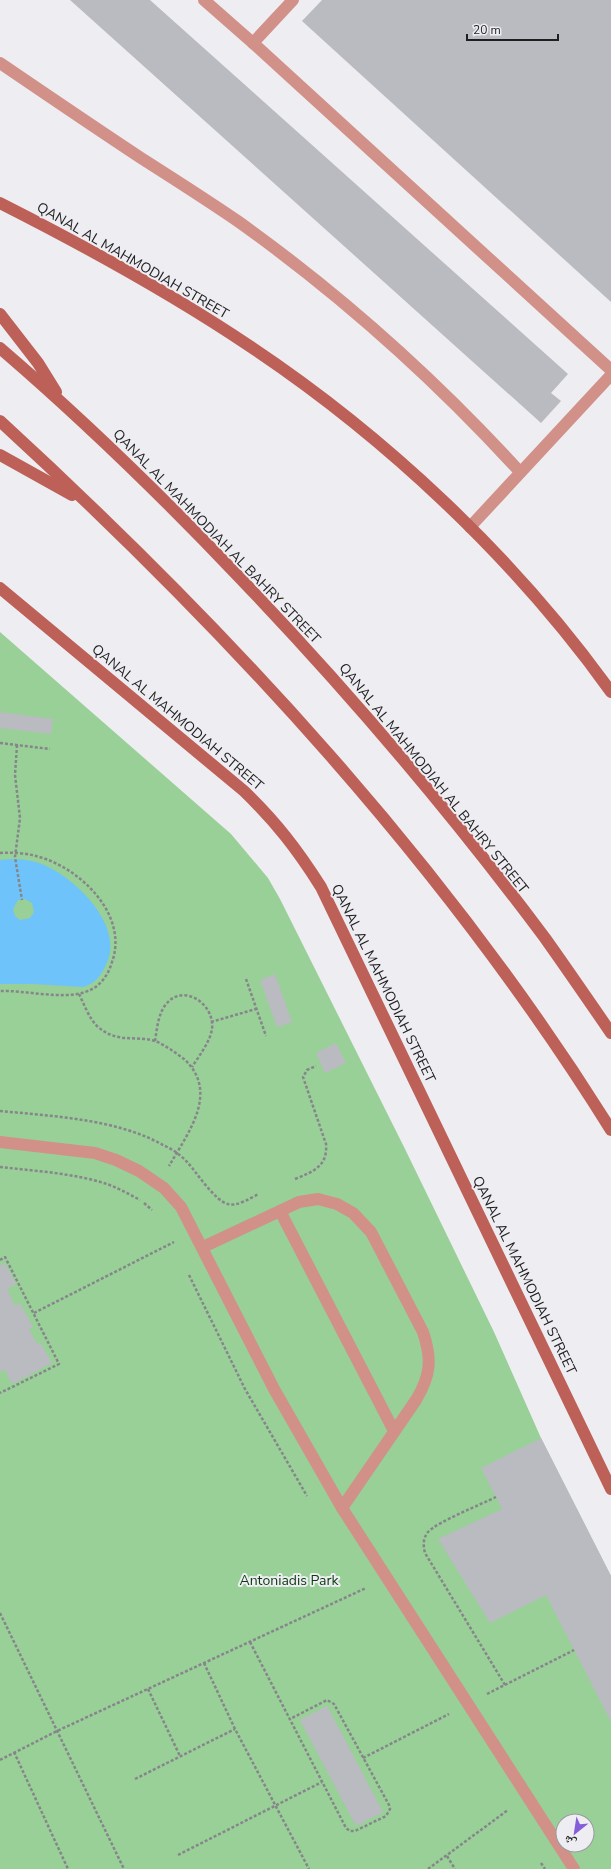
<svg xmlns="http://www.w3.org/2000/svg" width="611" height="1869" font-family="'Nunito Sans','Noto Naskh Arabic',sans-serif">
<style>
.green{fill:#98d098;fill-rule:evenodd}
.water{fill:#6ec3fb;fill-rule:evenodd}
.building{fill:#babbc0}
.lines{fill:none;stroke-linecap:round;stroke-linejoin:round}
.path{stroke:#86868a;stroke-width:2.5;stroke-dasharray:3 2;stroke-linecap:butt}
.lane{stroke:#d19189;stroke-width:12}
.secondary{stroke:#bd6158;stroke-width:12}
.labels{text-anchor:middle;stroke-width:4;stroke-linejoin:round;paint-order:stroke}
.street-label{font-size:14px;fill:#1f1f21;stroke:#ededf2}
.park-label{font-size:14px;fill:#0b3b10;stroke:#ededf2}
</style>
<rect width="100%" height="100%" fill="#ededf2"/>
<path class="green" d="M0,632l231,202 37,44 12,21 125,250 89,183 47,106 70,138v293h-611zM563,1821h24v24h-24z"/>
<path class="water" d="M0,860c12,-2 27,-1 39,3 35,12 89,65 66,104 -5,10 -11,17 -22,20l-50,-3h-33zM25,899l7,4 2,9 -4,6 -10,2 -5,-4 -2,-7 5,-9z"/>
<g class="building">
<polygon points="70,0 150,0 568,374 551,393 561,401 541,423"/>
<polygon points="322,0 611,0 611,302 302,21"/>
<polygon points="0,712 53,719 51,734 0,728"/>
<polygon points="275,974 292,1022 277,1027 260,980"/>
<polygon points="336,1043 346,1063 325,1073 316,1053"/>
<polygon points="5,1263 16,1284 7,1289 15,1306 20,1303 33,1327 29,1329 37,1344 40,1342 52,1363 12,1384 5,1370 1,1372 0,1370 0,1266"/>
<polygon points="541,1438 611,1576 611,1722 546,1595 490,1623 438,1539 502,1509 481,1468"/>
<polygon points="327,1706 383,1812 356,1826 300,1720"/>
</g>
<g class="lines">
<g class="path">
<polyline points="0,743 50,749"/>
<polyline points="17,745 15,775 20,818 15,857 22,900"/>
<path d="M0,853c12,-1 25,0 36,3 44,11 93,59 76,106 -4,14 -13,26 -27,30 -23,8 -60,-2 -85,-1"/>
<polyline points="246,979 266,1036"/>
<path d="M79,994c5,10 10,24 18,32 20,18 37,9 58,15 10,4 21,12 29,18 36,33 4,74 -15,107"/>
<polyline points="211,1022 256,1009"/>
<path d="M155,1041c2,-12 3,-28 12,-38 18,-20 48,2 45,26 -2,13 -13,27 -20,38"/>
<path d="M0,1111c52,5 117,8 163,34 9,4 18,10 25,18 9,10 27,38 40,41 9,3 22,-6 31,-10"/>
<path d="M0,1167c35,4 73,6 107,17 11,4 22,10 33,16"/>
<path d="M295,1179c18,-7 33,-13 31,-35l-23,-67 4,-7 9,-4"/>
<polyline points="144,1203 152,1210"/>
<polyline points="0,1260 5,1257 59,1364 0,1393"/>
<polyline points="189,1275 245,1389 307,1496"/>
<polyline points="34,1313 174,1242"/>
<path d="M496,1497c-14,7 -59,25 -68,35 -5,6 -5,13 -3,21l80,132"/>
<polyline points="0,1613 124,1869"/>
<polyline points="250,1642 346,1828 350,1831 355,1831 386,1816 390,1809 389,1805 334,1704 327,1700 290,1719"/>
<polyline points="204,1663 235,1729 309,1869"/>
<polyline points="148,1689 180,1756"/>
<polyline points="487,1694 574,1650"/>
<polyline points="14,1752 68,1869"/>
<polyline points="363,1758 449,1714"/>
<polyline points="0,1760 57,1731 366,1588"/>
<polyline points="135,1779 235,1729"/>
<polyline points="178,1855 322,1782"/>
<polyline points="447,1856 455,1869"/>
<polyline points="541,1863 545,1869"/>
<polyline points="428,1869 508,1810"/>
</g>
<g class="lane">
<polyline points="204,0 253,43"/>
<polyline points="293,0 253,43 611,370"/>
<path d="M0,63c47,32 94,64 141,95 33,21 66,42 98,64 102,73 196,157 281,250"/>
<polyline points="470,527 611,375"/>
<polyline points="0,1142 95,1153 116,1160 139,1171 164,1188 181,1207 274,1389 342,1508 574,1869"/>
<polyline points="280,1211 394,1431"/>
<path d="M203,1247l96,-45 19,-3 19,5 16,9 18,19 52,100c9,27 8,43 -7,68l-74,108"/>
</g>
<g class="secondary">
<path d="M0,203c85,43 169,89 248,142 137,91 267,213 363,347"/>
<polyline points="0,314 38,363 56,392"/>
<path d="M0,348c85,73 163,149 240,230 109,114 211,234 305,360 22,31 44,63 66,95"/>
<path d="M0,421c230,211 445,443 611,709"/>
<polyline points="0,455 72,495"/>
<path d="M0,588l244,203c32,31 53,58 77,96l290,602"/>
</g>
</g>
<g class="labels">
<g class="street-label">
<text transform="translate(133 260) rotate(30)" y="5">QANAL AL MAHMODIAH STREET</text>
<text transform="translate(217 536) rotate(46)" y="5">QANAL AL MAHMODIAH AL BAHRY STREET</text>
<text transform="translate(178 717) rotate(40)" y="5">QANAL AL MAHMODIAH STREET</text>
<text transform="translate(434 778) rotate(51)" y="5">QANAL AL MAHMODIAH AL BAHRY STREET</text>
<text transform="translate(384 983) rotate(64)" y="5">QANAL AL MAHMODIAH STREET</text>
<text transform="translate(525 1275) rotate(64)" y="5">QANAL AL MAHMODIAH STREET</text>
</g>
<g class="park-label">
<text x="289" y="1585">Antoniadis Park</text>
</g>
</g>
<g transform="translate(575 1833) rotate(210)"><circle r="19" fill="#ededf2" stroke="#9b9b9e"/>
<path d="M0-3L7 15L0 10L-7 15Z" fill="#855fd9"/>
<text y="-6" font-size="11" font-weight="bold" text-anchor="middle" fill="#1f1f21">ش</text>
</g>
<path d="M467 34v6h91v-6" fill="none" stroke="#1f1f21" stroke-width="2"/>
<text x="473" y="34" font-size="12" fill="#1f1f21" stroke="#ededf2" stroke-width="3" paint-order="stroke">20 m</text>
</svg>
